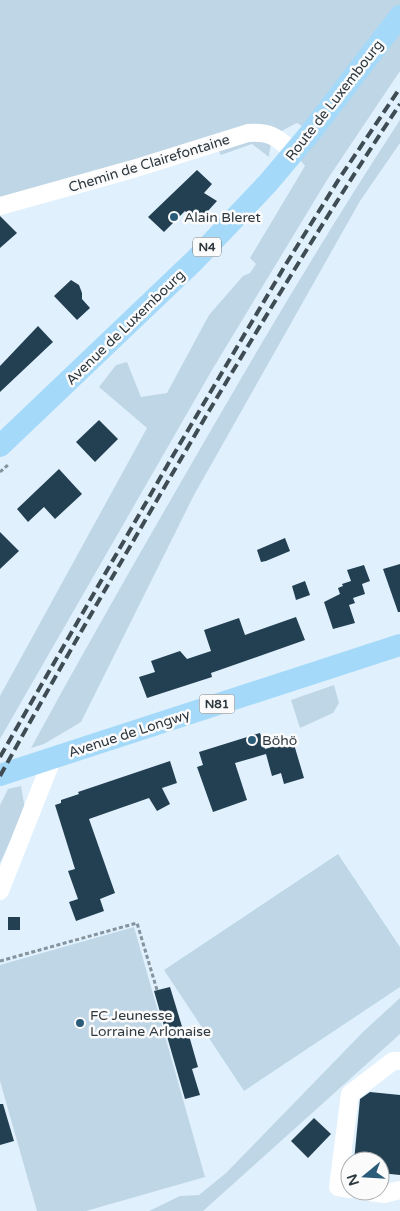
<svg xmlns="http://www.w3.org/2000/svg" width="400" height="1211" font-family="'Varela Round',sans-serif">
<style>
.green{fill:#bfd6e6}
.building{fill:#234053}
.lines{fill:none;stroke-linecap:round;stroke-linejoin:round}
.path{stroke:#85939c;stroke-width:3;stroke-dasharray:4 2.5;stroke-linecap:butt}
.minor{stroke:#fff;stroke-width:18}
.major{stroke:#a5d9f9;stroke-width:22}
.rail{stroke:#404c53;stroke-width:4;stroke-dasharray:10 5;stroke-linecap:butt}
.poi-dot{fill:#2a5c79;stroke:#fbfbfb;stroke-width:2}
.labels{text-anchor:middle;stroke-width:5;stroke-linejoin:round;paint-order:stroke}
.shield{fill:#fbfbfb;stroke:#6b7277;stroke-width:1}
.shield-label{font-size:12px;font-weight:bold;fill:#2d383f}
.street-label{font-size:14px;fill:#2d383f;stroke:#fbfbfb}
.poi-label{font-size:14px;fill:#2d383f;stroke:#fbfbfb;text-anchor:start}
</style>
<rect width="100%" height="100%" fill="#e0f1fd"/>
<g class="green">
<path d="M0,0h400v71l-73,109 -115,190 -212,369v-43l147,-268 -48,-41 17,-22 11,-3 14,35 26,-4 42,-78 34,-39 7,-3 6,-9 -6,-6 55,-92 -11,-14 17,-20 -14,-9c-20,10 -26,12 -28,34l-17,-13 -31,11 -3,-5 -218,56z"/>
<path d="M400,120v23l-40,58 -166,294 -113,227 -37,22 -13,4c50,-92 102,-183 154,-273 69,-120 139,-239 215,-355z"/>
<polygon points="334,685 339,703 333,713 300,728 291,700"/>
<polygon points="21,786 25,809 0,863 0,805 8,789"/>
<polygon points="338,854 400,947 400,987 244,1091 164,970"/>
<polygon points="134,927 205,1177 86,1211 37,1211 0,1081 0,965"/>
<polygon points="400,998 400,1034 203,1211 149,1211 180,1196 199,1195 226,1173 364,1031"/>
</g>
<g class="building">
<polygon points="197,170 212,184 204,193 217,201 197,223 185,211 164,232 148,217"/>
<polygon points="0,216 17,233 0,248"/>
<polygon points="71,280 79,285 82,293 82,299 90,308 77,320 54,296"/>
<polygon points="38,326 53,342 0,392 0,366"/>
<polygon points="99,420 118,439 95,462 76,442"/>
<polygon points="59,469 82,494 55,519 44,507 28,522 17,509"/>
<polygon points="0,532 19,551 0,569"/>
<polygon points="285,538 290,551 266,561 261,562 257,550"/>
<polygon points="400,564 400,612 398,612 383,569"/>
<polygon points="364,565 370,581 362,584 365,594 353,598 355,603 349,605 355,623 333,629 324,602 340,594 338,588 343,586 342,584 351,581 347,570"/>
<polygon points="305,581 310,595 296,600 292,586"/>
<polygon points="296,617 305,640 211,673 212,677 147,698 139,677 155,672 151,661 180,651 187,659 211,651 204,630 239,618 245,635"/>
<polygon points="260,733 265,749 293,741 304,778 284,784 281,773 272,776 266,754 235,763 247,800 213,812 197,767 203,765 199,752"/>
<polygon points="170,761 177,783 162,788 170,804 157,811 149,798 89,819 115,893 100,899 104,911 76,921 69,902 78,899 68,871 75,869 55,805 61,803 61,800 79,794 78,792"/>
<rect x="8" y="917" width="12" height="13"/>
<polygon points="170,987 184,1033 188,1032 198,1067 192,1069 200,1095 185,1099 154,991"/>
<polygon points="370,1092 400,1095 400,1175 380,1173 380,1161 354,1161 360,1099"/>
<polygon points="0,1104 3,1104 14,1141 0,1145"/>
<polygon points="314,1118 331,1134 308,1158 291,1141"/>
</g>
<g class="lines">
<g class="path">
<polyline points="0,472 9,464"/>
<polyline points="0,961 137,923 157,990"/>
</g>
<g class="minor">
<path d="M0,206l133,-37 115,-36c23,-2 29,5 46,19"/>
<polyline points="0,891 53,757"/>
<polyline points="350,1189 338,1187 350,1094 393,1061 400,1061"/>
<polyline points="362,1191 384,1194 400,1190"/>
</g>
<g class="major">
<polyline points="0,446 194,261 268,183 311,132 400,16"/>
<polyline points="0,775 400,645"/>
</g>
<g class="rail">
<polyline points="0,757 171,459 286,264 339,179 400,88"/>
<path d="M0,776c68,-123 138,-244 209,-365 62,-104 124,-206 191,-307"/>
</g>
</g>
<g class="poi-dot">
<circle cx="174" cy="217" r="5"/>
<circle cx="252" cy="740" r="5"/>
<circle cx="80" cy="1023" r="5"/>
</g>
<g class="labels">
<g class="shield">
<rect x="193" y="237.5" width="28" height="19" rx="4"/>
<rect x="199.5" y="694.5" width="35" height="19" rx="4"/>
</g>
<g class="shield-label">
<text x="207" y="251">N4</text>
<text x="217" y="708">N81</text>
</g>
<g class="street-label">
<text transform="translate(334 100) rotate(-52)" y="5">Route de Luxembourg</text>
<text transform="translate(149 163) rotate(-17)" y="5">Chemin de Clairefontaine</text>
<text transform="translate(125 327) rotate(-44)" y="5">Avenue de Luxembourg</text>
<text transform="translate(129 733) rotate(-18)" y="5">Avenue de Longwy</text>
</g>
<g class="poi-label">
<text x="184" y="222">Alain Bleret</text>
<text x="262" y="745">Böhö</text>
<text x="90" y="1020">FC Jeunesse<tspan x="90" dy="16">Lorraine Arlonaise</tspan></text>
</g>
</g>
<g transform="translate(365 1176) rotate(252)"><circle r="24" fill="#fbfbfb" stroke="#a9adb0"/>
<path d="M0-4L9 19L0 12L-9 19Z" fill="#2a5c79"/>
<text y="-8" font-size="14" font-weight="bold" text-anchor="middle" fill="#2d383f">N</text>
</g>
</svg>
